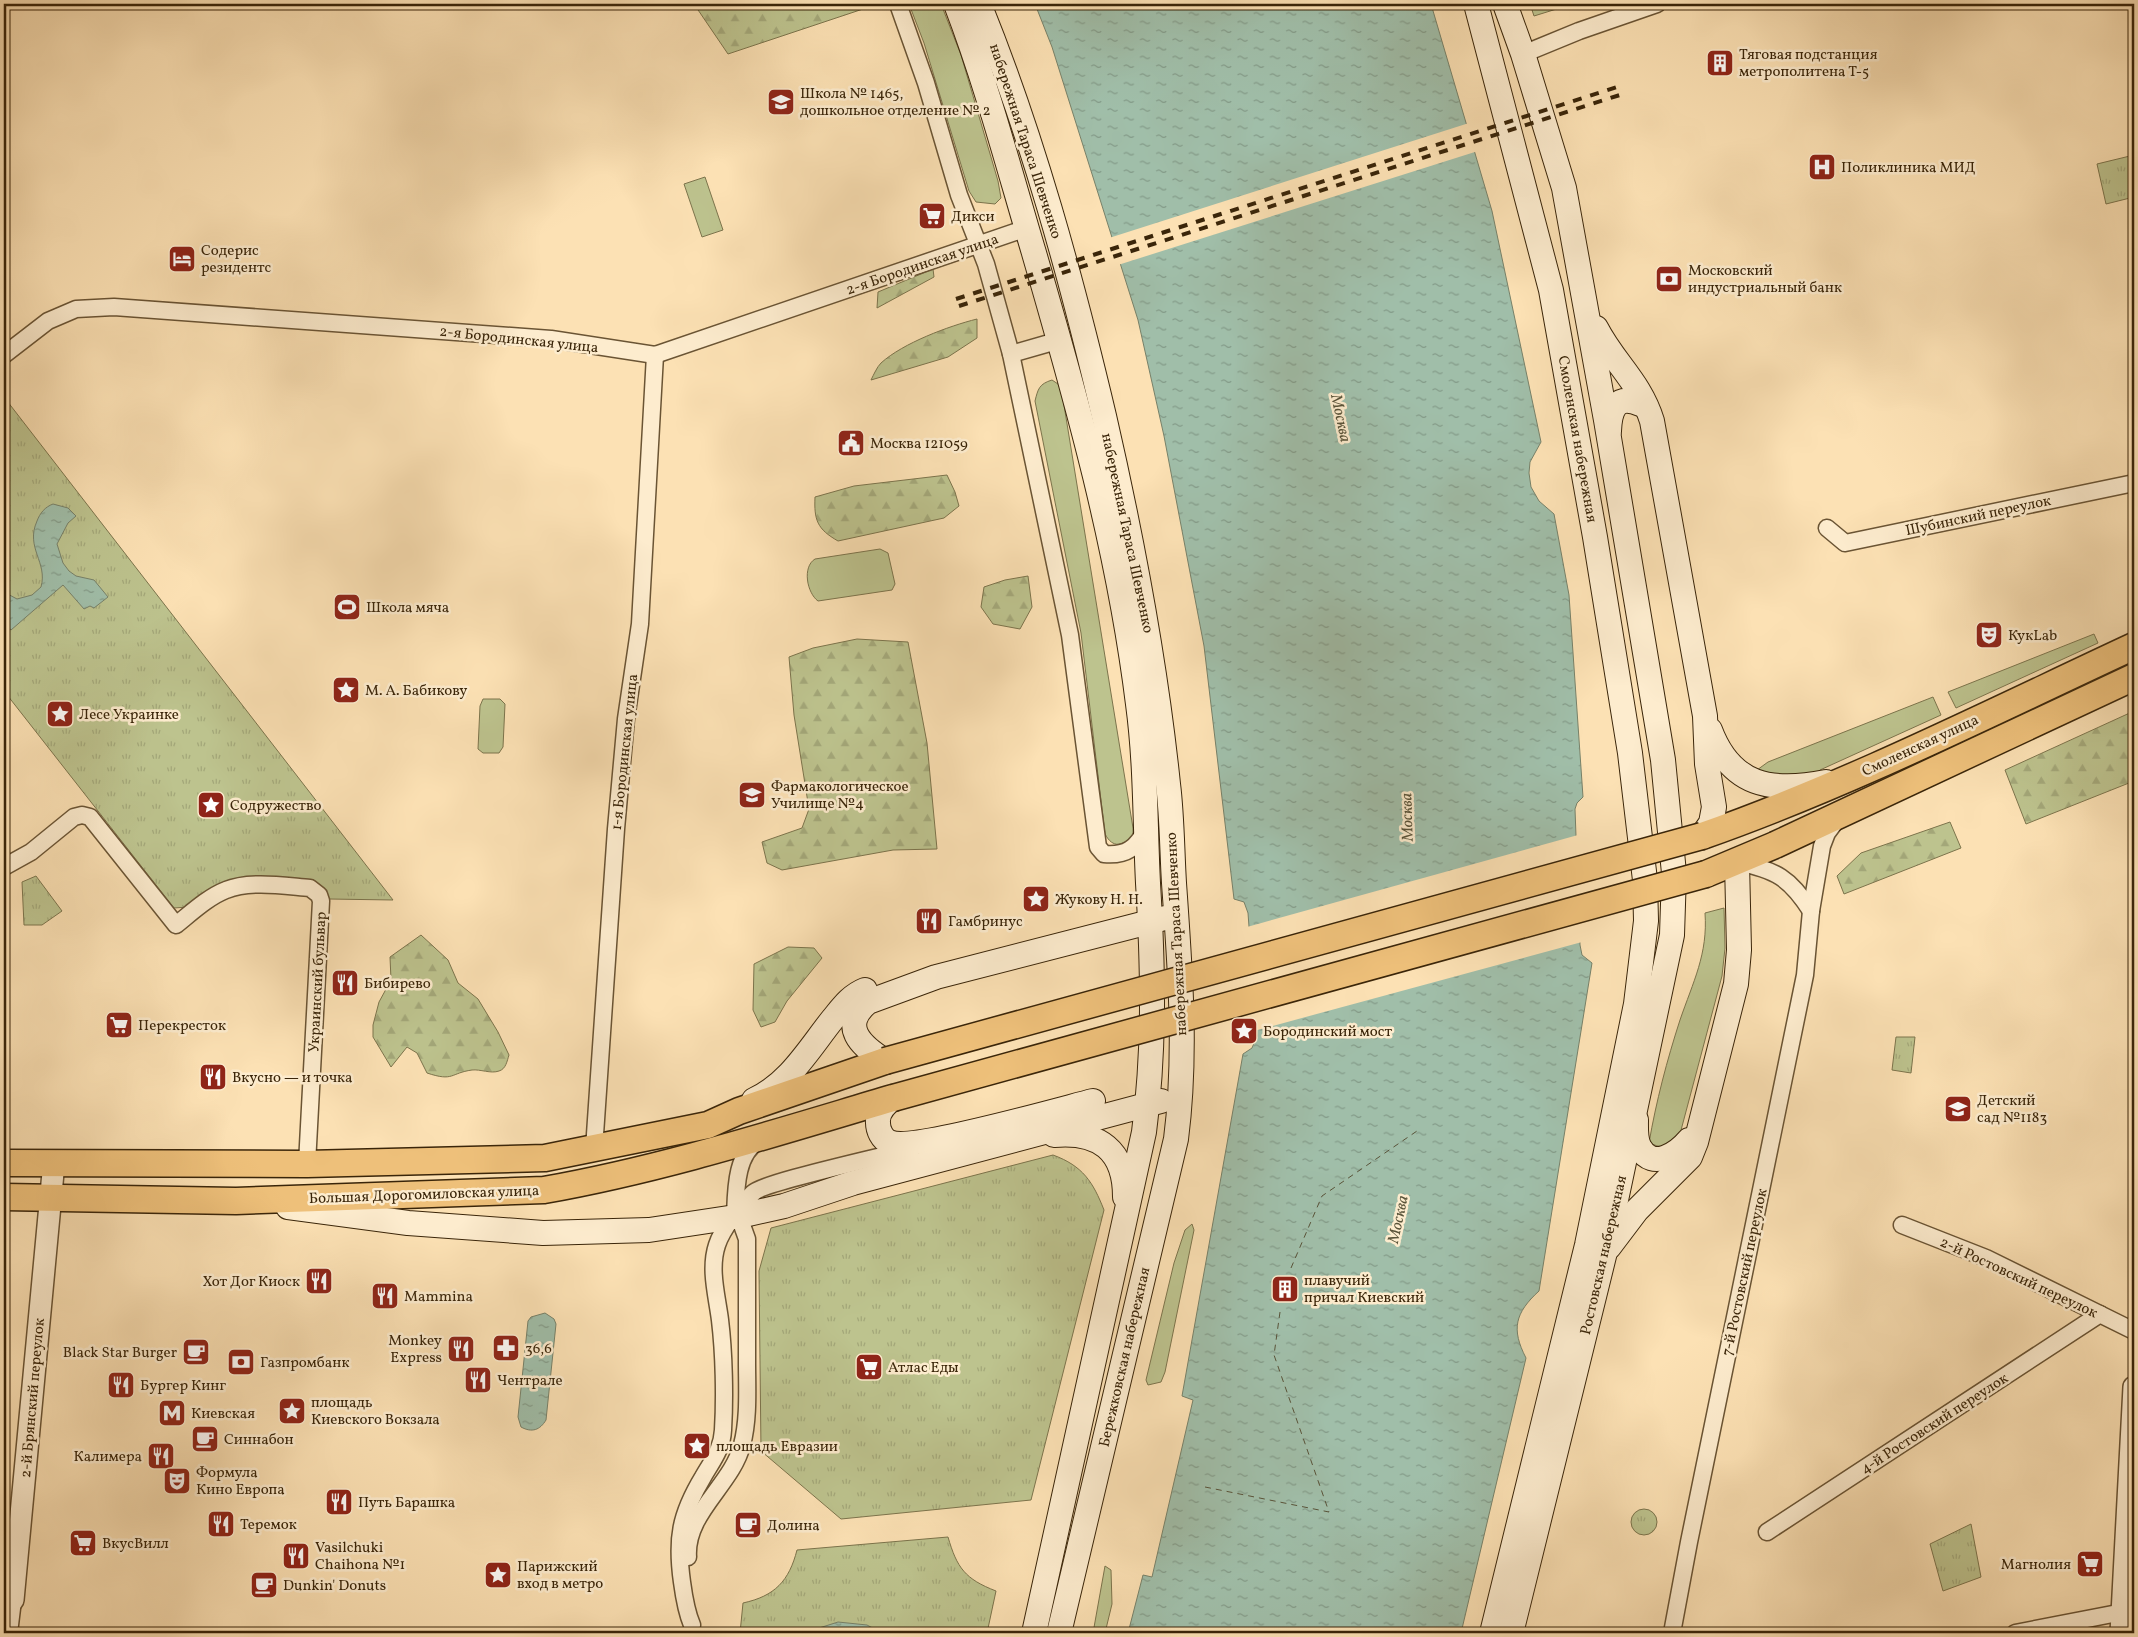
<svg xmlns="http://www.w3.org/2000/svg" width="2138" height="1637" font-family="Vollkorn,serif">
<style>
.grass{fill:#bdc38e;stroke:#7c744c}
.forest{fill:url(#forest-firs);stroke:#7c744c}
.park{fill:url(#park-tufts);stroke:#7c744c}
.water{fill:url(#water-ripples);stroke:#778169}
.pier{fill:#fce1b4}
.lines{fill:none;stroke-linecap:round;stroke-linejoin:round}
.ferry{stroke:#595339;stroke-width:1;stroke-dasharray:6 5;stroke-linecap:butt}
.minor-casing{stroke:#6a5434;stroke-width:19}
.tertiary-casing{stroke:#6a5434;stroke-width:24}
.secondary-casing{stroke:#3a2509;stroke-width:26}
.primary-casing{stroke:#3a2509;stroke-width:29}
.minor{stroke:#fdecce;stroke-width:16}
.tertiary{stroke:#fdecce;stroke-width:21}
.secondary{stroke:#fdecce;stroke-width:24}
.primary{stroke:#eec07a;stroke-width:26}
.rail{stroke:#3a2509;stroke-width:4;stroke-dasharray:9 9;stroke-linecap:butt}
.primary-bridge-casing{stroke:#3a2509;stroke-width:29;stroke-linecap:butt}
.primary-bridge{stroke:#eec07a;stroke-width:26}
.labels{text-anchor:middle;stroke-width:5;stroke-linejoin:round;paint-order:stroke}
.poi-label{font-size:15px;fill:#3a2509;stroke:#fdecce;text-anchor:start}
.street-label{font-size:15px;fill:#3a2509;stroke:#fdecce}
.water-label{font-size:16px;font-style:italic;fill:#595339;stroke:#fdecce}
</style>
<defs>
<pattern id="forest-firs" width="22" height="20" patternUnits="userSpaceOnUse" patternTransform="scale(1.25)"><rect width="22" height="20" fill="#bdc38e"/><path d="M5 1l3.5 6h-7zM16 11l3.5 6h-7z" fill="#a3a779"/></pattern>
<pattern id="park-tufts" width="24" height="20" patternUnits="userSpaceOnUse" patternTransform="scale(1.25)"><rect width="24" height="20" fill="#bdc38e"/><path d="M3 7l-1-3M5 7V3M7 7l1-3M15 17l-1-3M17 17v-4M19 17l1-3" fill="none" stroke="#a3a779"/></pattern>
<pattern id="water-ripples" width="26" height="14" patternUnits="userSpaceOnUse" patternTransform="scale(1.25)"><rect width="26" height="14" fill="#a0bea9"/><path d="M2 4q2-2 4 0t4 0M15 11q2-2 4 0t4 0" fill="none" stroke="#839a88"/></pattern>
</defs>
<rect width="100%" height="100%" fill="#fce1b4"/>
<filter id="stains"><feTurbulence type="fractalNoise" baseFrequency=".004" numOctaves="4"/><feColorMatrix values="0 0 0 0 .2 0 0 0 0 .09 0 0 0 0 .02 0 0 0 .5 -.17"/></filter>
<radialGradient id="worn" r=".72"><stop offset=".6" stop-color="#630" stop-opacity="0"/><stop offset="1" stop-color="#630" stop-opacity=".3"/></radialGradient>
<g class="grass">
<polygon points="909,4 941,4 961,55 998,181 1001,198 995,204 976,202 969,191 924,43"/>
<polygon points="705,177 723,230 702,237 684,184"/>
<path d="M1052,380l6,4 4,9 71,435v7c-10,11 -20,14 -28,-1l-24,-201 -46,-232c3,-12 4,-17 17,-21z"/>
<path d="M880,549l8,4 7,31 -3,6 -74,11c-11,-8 -16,-34 -3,-42z"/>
<polygon points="2094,634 2098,643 1956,708 1948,692"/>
<polygon points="1933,697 1941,715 1820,770 1821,774 1785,782 1757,770 1768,762"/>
<polygon points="483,699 500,699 505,704 503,747 499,753 483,753 478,749 480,706"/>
<path d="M1724,908l1,40 -3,28 -42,158 -17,14 -14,-5c7,-41 18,-83 31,-123 13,-38 28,-66 25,-107z"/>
<polygon points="1192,1224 1194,1230 1165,1372 1161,1382 1148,1385 1146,1380 1174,1263 1185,1230"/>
<polygon points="1105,1566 1111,1570 1112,1604 1105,1633 1093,1633"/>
</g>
<g class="forest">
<polygon points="694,4 868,4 869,7 728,54"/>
<polygon points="1530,4 1562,4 1563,7 1534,16"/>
<polygon points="933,269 934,277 877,308 878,292"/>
<path d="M977,319v19l-29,19 -77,23c3,-6 6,-13 10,-17 22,-20 68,-37 96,-44z"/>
<path d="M947,475l8,17 4,14 -15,12 -106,23c-21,-12 -24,-21 -23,-44l39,-11z"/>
<polygon points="1028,576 1032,607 1020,629 993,624 981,607 984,587 1005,580"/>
<polygon points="857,639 908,642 927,743 937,849 893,850 782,870 767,863 762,842 802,828 809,809 794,715 789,657 813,648"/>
<polygon points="2134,711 2134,781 2026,824 2005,770"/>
<polygon points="1950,822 1961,848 1844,894 1837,876 1861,853"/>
<path d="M421,935l27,25 10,23 20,16 20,33 11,23c-2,6 -3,14 -10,16 -8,3 -19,-2 -27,-1 -22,3 -18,12 -45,3l-10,-20 -10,-6 -16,20 -18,-30v-12l6,-23 12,-22 -1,-23z"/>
<polygon points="788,947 814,948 822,958 787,1001 775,1022 761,1027 753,1010 754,964"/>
</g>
<g class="park">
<polygon points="2134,155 2134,197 2106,204 2097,164"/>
<polygon points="4,397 393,900 329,899 314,880 239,879 188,907 174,908 4,691"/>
<polygon points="36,876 62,911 42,925 24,925 22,882"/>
<polygon points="1896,1037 1915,1037 1911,1073 1892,1070"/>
<path d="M1053,1155c30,11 40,27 51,55l-73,290 -190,19 -80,-68 -2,-180 12,-43z"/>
<circle cx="1644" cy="1522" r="13"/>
<polygon points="1971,1524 1981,1577 1943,1591 1930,1544"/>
<path d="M948,1537c9,31 17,42 48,54l-9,42h-247l3,-30c32,-7 46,-22 54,-53z"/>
</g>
<g class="water">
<path d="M1035,4h396l61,207 49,231 -11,20 -1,11 2,14 8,14 15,13 15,81 14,202 -6,6 -2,6 5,136 2,10 10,8 -53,328c-24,22 -28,38 -13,67l-65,275h-333l15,-58 9,2 41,-177 -11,-4 61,-342 9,-6 5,-12 -9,-123 -4,-11 -10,-3 -30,-253 -40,-210 -26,-116 -86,-273z"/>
<path d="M53,504l15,4 8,8 -8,7 -11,21 6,19 6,8 7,5 18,4 14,17 -14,11 -4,-2 -6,3 -21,-24 -52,45 -7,-8v-30l13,7 15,-4 9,-8c7,-25 -16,-39 -4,-66 3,-8 8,-14 16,-17z"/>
<path d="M545,1313l9,6 2,5 -10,96c-6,10 -14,13 -25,7l-3,-10 10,-96 3,-4z"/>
<polygon points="838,1622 867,1625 882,1633 809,1633 816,1629"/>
</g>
<g class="pier">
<polygon points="1469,123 1478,151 1118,265 1109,238"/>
<polygon points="1578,835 1582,942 1254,1031 1247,927"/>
</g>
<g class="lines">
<g class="ferry">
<polyline points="1291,1268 1322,1196 1417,1131"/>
<polyline points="1280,1312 1274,1355 1329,1512"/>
<polyline points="1205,1487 1329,1512"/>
</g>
<g class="minor-casing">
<g id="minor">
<path d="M898,4l28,79 33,112 27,69 25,90 59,281 28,212 6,7c23,2 32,-6 43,-26"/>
<polyline points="1523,54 1579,31 1657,4"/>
<polyline points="1011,354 1060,340"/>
<polyline points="4,355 48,321 76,309 114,307 551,339 655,355 1027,228"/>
<polyline points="1827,528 1845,543 2134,483"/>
<path d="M1737,862c39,8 53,16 74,49"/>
<path d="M4,867l27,-15 43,-35 8,-2 8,2 86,108c15,-12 32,-28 50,-35 24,-10 59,-4 84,-2l9,7 2,6 -14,263"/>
<polyline points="594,1149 616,829 626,719 640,624 655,355"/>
<polyline points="1902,1225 1986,1258 2134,1331"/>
<polyline points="1767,1532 2100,1314"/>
<path d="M688,1557c-3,-44 44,-72 54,-112 7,-27 5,-56 5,-83 0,-41 0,-82 0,-123l-5,-14 -7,-8c1,-25 0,-64 25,-77"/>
<path d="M692,1625c-6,-14 -8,-28 -10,-43 -6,-43 -2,-67 21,-105 9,-16 19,-27 20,-47 2,-33 1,-77 -3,-110 -3,-24 -11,-51 -3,-75 5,-16 24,-40 36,-52 10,-11 134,-37 159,-45"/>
<polyline points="9,1633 13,1600"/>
<polyline points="1672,1633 1689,1542 1805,975 1811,911 1822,846 1827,833 1839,817"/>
<polyline points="2015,1633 2123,1612"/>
</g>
</g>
<g class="tertiary-casing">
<g id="tertiary">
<polyline points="4,1601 13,1600 54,1162"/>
<polyline points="2121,1633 2134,1387"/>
</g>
</g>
<g class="secondary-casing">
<g id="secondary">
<path d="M956,4c31,81 53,165 78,249 43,148 85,297 104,451 8,59 7,119 10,179 5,83 7,166 -4,249l-110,501"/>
<path d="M979,4c54,133 92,273 125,412 28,122 51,243 64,368 4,32 4,66 6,99 6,85 13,171 2,256l-117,494"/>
<polyline points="1476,4 1551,290 1595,537 1630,753 1645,880 1646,921 1636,1004 1587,1245 1492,1633"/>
<polyline points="1505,4 1523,54 1564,188 1606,420 1663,760 1674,873 1672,935 1605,1252 1511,1633"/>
<path d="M1596,328c18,35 44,54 56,93l53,295 2,48 7,43 -3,16 -9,13"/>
<path d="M1609,431c1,-22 7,-37 31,-27"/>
<path d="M1710,730c21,56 61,63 116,52"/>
<path d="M885,1061c-24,-15 -46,-35 -17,-59l68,-25 229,-59"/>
<path d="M893,1098c-8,6 -16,14 -15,25 0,7 4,16 11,19 22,10 172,-33 204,-41"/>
<path d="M754,1100c35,-16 55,-51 78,-80 10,-12 18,-24 33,-30"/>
<path d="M1636,1120c0,8 -1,20 4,28 13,23 38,5 49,-8"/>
<path d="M1054,1135c45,-4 71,15 71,62"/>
<polyline points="288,1207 408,1223 543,1233 649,1230 735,1217 784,1206 853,1183 1161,1101"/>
<polyline points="1609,1247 1637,1210 1690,1157 1696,1142 1736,984 1739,950 1737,862"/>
</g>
</g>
<g class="primary-casing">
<g id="primary">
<path d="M1702,836c148,-52 290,-124 432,-190"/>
<polyline points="1706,874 1775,845 2134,677"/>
<polyline points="4,1163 307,1164 545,1158 708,1125 739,1111 885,1061"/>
<path d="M4,1197l232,4 308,-11c119,-21 234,-58 349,-92"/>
</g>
</g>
<use href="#minor" class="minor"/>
<use href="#tertiary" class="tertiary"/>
<use href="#secondary" class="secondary"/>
<use href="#primary" class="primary"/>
<g class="rail">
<polyline points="956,299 1620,86"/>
<polyline points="959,306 1623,94"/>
</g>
<g class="primary-bridge-casing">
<g id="primary-bridge">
<polyline points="885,1061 1702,836"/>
<polyline points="893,1098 1706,874"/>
</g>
</g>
<use href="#primary-bridge" class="primary-bridge"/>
</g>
<defs>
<g id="building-square" transform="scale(1.4375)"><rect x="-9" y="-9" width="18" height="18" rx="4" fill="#8f2418" stroke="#fdecce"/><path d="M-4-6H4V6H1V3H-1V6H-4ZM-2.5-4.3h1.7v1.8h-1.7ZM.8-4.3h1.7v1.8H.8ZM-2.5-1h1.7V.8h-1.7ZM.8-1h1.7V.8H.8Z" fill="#fff"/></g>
<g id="school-square" transform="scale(1.4375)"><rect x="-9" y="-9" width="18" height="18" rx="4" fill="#8f2418" stroke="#fdecce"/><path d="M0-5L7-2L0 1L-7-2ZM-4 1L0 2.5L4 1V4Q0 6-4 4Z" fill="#fff"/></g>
<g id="hospital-square" transform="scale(1.4375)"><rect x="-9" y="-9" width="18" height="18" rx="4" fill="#8f2418" stroke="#fdecce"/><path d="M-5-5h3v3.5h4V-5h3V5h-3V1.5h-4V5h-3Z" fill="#fff"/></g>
<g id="supermarket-square" transform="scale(1.4375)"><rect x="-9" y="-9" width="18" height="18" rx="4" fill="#8f2418" stroke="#fdecce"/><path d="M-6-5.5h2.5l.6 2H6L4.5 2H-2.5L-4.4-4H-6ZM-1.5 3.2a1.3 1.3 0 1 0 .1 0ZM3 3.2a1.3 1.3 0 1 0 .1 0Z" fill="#fff"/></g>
<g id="hotel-square" transform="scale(1.4375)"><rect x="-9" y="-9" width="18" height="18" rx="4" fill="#8f2418" stroke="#fdecce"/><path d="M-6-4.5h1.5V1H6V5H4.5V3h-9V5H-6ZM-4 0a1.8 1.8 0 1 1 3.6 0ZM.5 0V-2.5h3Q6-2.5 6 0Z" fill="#fff"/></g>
<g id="bank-square" transform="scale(1.4375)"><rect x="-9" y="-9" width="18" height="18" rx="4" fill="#8f2418" stroke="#fdecce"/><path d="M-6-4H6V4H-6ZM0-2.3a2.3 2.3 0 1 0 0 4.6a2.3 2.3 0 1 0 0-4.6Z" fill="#fff"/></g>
<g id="civic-square" transform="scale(1.4375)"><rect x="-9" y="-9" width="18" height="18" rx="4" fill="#8f2418" stroke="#fdecce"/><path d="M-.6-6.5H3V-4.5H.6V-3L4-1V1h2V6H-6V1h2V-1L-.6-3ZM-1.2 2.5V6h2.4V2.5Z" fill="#fff"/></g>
<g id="stadium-square" transform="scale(1.4375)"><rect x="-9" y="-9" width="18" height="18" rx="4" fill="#8f2418" stroke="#fdecce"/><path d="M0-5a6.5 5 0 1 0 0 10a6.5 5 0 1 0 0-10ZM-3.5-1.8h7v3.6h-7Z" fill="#fff"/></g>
<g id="theatre-square" transform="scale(1.4375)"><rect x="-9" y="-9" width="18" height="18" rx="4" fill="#8f2418" stroke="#fdecce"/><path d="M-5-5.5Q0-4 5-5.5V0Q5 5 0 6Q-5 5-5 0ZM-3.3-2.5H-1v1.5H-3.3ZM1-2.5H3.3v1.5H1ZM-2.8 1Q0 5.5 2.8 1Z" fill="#fff"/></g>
<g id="sight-square" transform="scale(1.4375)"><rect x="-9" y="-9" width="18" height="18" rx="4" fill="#8f2418" stroke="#fdecce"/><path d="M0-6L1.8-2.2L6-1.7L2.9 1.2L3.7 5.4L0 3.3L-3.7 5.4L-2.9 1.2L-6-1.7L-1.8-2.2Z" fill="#fff"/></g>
<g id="university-square" transform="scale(1.4375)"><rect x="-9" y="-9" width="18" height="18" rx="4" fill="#8f2418" stroke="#fdecce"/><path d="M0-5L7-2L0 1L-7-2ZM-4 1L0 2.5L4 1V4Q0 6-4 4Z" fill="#fff"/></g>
<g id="restaurant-square" transform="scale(1.4375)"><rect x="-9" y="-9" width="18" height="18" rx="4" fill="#8f2418" stroke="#fdecce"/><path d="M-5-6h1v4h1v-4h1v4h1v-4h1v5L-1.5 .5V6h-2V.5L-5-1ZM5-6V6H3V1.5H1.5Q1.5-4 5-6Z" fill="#fff"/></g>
<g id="pharmacy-square" transform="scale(1.4375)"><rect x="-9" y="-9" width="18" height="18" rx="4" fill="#8f2418" stroke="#fdecce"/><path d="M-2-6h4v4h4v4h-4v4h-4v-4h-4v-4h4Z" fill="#fff"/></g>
<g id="cafe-square" transform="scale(1.4375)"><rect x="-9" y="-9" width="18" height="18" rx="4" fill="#8f2418" stroke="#fdecce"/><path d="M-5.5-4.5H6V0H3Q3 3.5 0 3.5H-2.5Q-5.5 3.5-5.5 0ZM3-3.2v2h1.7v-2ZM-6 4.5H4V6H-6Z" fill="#fff"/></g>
<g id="metro-square" transform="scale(1.4375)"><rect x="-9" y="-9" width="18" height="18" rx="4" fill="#8f2418" stroke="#fdecce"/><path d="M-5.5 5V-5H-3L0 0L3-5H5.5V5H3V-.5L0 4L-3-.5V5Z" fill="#fff"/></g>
</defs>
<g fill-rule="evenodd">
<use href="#building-square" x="1720" y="63"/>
<use href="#school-square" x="781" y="102"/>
<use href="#hospital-square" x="1822" y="167"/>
<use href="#supermarket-square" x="932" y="216"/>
<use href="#hotel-square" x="182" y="259"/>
<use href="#bank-square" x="1669" y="279"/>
<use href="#civic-square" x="851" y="443"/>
<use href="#stadium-square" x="347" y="607"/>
<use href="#theatre-square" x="1989" y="635"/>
<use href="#sight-square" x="346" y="690"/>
<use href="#sight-square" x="60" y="714"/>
<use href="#university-square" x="752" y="795"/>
<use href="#sight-square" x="211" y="805"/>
<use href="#sight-square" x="1036" y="899"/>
<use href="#restaurant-square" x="929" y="921"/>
<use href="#restaurant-square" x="345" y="983"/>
<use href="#supermarket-square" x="119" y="1025"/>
<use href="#sight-square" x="1244" y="1031"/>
<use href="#restaurant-square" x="213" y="1077"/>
<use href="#school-square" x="1958" y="1109"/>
<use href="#restaurant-square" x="319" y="1281"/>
<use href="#building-square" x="1285" y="1289"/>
<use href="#restaurant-square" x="385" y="1296"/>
<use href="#pharmacy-square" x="506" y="1348"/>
<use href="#restaurant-square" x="461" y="1349"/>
<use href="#cafe-square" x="196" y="1352"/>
<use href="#bank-square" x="241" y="1362"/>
<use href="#supermarket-square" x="869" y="1367"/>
<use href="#restaurant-square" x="478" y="1380"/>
<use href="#restaurant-square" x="121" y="1385"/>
<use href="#sight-square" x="292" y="1411"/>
<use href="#metro-square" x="172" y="1413"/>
<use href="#cafe-square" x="205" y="1439"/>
<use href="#sight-square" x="697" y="1446"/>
<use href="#restaurant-square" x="161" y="1456"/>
<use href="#theatre-square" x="177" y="1481"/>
<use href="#restaurant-square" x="339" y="1502"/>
<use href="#restaurant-square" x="221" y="1524"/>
<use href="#cafe-square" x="748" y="1525"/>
<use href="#supermarket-square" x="83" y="1543"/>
<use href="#restaurant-square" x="296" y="1556"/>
<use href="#supermarket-square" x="2090" y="1564"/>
<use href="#sight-square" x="498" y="1575"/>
<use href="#cafe-square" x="264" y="1585"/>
</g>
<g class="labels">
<g class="poi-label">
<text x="1739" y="59">Тяговая подстанция<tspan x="1739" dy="17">метрополитена Т-5</tspan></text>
<text x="800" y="98">Школа № 1465,<tspan x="800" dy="17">дошкольное отделение № 2</tspan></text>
<text x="1841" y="172">Поликлиника МИД</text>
<text x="951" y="221">Дикси</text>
<text x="201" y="255">Содерис<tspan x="201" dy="17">резидентс</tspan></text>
<text x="1688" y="275">Московский<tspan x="1688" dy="17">индустриальный банк</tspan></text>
<text x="870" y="448">Москва 121059</text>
<text x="366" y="612">Школа мяча</text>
<text x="2008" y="640">КукLab</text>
<text x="365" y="695">М. А. Бабикову</text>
<text x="79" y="719">Лесе Украинке</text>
<text x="771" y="791">Фармакологическое<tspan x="771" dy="17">Училище №4</tspan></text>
<text x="230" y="810">Содружество</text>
<text x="1055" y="904">Жукову Н. Н.</text>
<text x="948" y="926">Гамбринус</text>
<text x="364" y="988">Бибирево</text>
<text x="138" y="1030">Перекресток</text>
<text x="1263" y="1036">Бородинский мост</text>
<text x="232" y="1082">Вкусно — и точка</text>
<text x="1977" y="1105">Детский<tspan x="1977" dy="17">сад №1183</tspan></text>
<text x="1304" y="1285">плавучий<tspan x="1304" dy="17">причал Киевский</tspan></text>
<text x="300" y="1286" text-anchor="end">Хот Дог Киоск</text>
<text x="404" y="1301">Mammina</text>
<text x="442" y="1345" text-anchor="end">Monkey<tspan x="442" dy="17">Express</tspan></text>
<text x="525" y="1353">36,6</text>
<text x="177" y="1357" text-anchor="end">Black Star Burger</text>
<text x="260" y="1367">Газпромбанк</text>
<text x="888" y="1372">Атлас Еды</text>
<text x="497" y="1385">Чентрале</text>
<text x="140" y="1390">Бургер Кинг</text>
<text x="311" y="1407">площадь<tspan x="311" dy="17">Киевского Вокзала</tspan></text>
<text x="191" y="1418">Киевская</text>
<text x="224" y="1444">Синнабон</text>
<text x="716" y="1451">площадь Евразии</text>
<text x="142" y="1461" text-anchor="end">Калимера</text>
<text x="196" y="1477">Формула<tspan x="196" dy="17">Кино Европа</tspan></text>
<text x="358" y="1507">Путь Барашка</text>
<text x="240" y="1529">Теремок</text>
<text x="767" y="1530">Долина</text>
<text x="102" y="1548">ВкусВилл</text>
<text x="315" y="1552">Vasilchuki<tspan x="315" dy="17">Chaihona №1</tspan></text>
<text x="2071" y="1569" text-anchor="end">Магнолия</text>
<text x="517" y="1571">Парижский<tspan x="517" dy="17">вход в метро</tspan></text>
<text x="283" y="1590">Dunkin' Donuts</text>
</g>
<g class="street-label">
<text transform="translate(1026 141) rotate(72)" y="5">набережная Тараса Шевченко</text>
<text transform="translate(922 264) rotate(-19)" y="5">2-я Бородинская улица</text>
<text transform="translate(519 339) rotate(6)" y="5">2-я Бородинская улица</text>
<text transform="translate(1578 439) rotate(80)" y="5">Смоленская набережная</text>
<text transform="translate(1978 515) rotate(-12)" y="5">Шубинский переулок</text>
<text transform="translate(1128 533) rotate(78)" y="5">набережная Тараса Шевченко</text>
<text transform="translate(1920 745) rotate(-25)" y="5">Смоленская улица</text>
<text transform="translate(624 752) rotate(-84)" y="5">1-я Бородинская улица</text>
<text transform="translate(1176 934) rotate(-93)" y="5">набережная Тараса Шевченко</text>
<text transform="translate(317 982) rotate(-87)" y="5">Украинский бульвар</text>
<text transform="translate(424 1194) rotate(-2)" y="5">Большая Дорогомиловская улица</text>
<text transform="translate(1603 1255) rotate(-77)" y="5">Ростовская набережная</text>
<text transform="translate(1744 1272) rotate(-78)" y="5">7-й Ростовский переулок</text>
<text transform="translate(2019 1277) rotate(25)" y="5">2-й Ростовский переулок</text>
<text transform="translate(1124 1357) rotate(-77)" y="5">Бережковская набережная</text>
<text transform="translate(32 1398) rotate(-85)" y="5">2-й Брянский переулок</text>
<text transform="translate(1934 1423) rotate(-33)" y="5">4-й Ростовский переулок</text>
</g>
<g class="water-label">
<text transform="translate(1342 418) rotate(78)" y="6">Москва</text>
<text transform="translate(1406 817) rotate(-92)" y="6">Москва</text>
<text transform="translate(1397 1219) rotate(-78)" y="6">Москва</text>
</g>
</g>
<rect width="2138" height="1637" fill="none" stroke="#fce1b4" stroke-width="20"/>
<rect x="5" y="5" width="2128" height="1627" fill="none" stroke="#3a2509" stroke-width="2.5"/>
<rect x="10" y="10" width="2118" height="1617" fill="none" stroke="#3a2509"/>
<rect width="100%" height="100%" filter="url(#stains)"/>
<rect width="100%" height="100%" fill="url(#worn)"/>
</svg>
